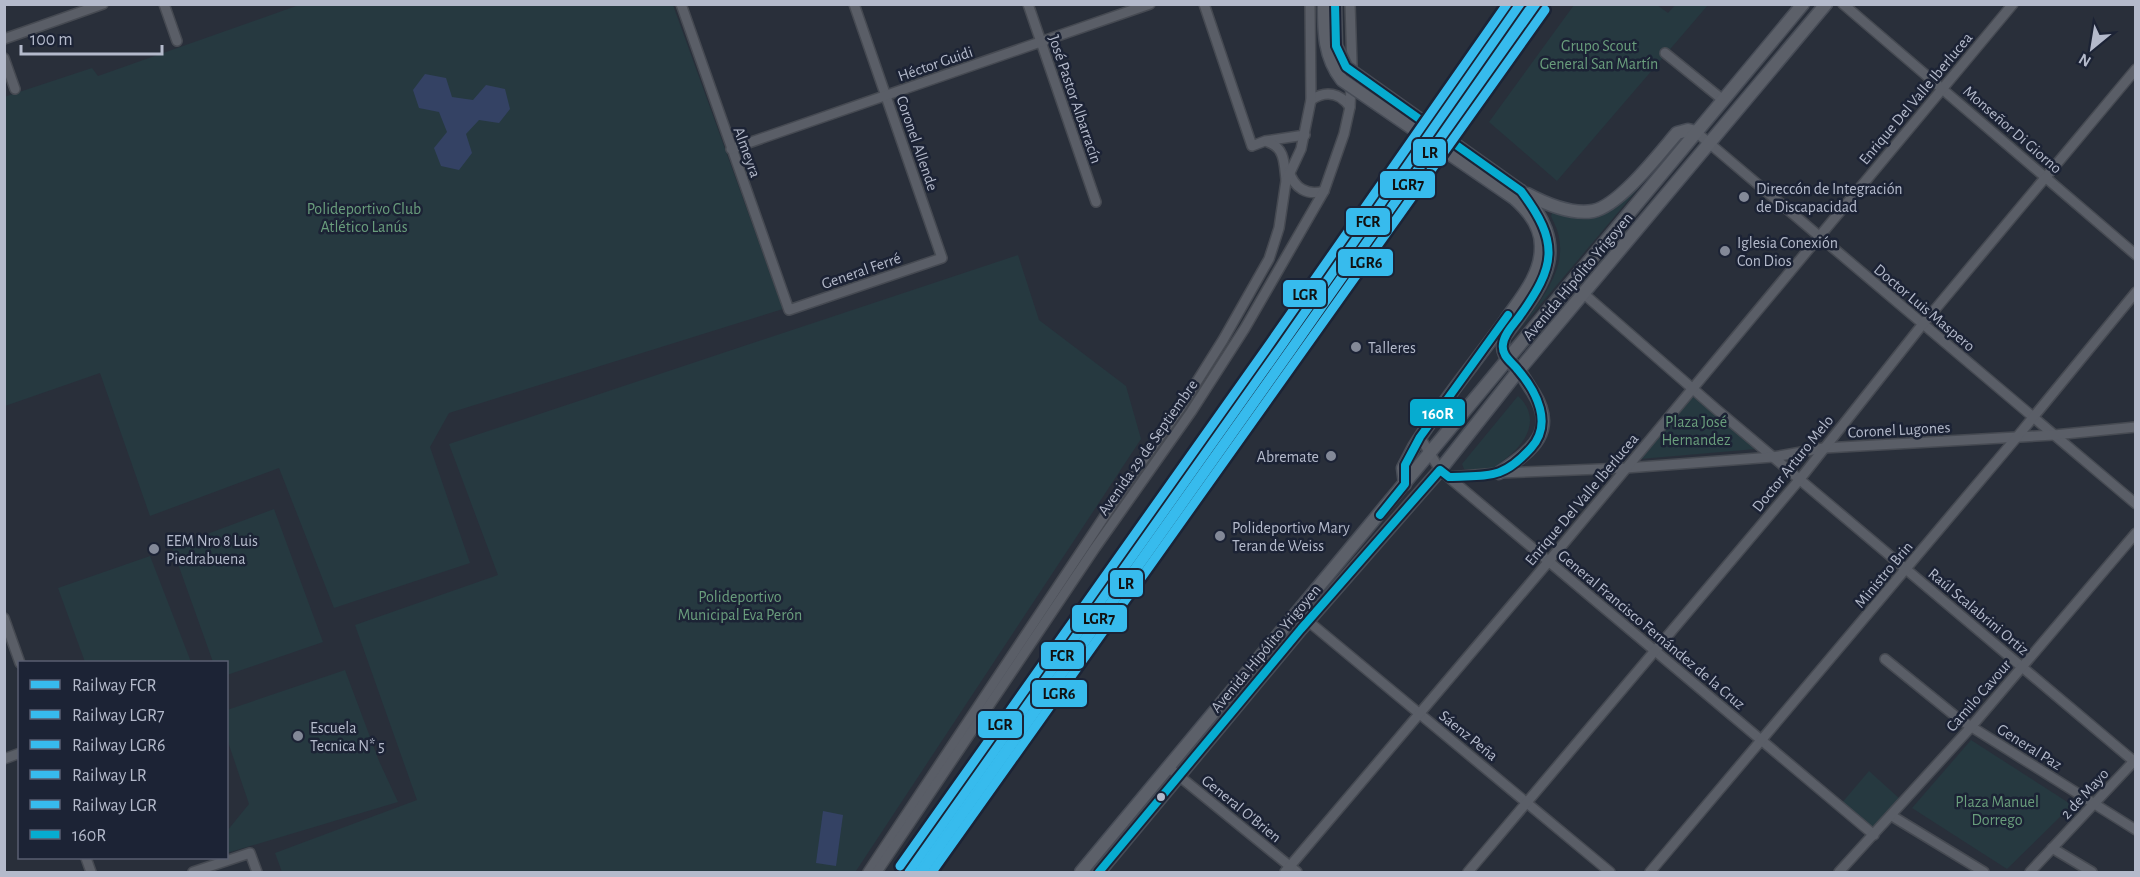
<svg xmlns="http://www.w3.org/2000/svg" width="2140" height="877" font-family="'Alegreya Sans',sans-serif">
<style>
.green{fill:#263940}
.water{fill:#344264}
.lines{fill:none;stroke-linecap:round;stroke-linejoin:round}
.minor-casing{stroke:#464a52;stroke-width:12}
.major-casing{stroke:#474c56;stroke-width:15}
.minor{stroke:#5a5e67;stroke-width:9}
.major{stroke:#5c6069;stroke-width:12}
.major-bridge-casing{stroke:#474c56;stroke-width:15;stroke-linecap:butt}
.major-bridge{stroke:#5c6069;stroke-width:12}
.bus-1-casing{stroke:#1c2335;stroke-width:12}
.bus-1{stroke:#06acd0;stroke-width:8}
.rail-1-casing{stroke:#1c2335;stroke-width:14}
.rail-2-casing{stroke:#1c2335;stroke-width:14}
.rail-3-casing{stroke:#1c2335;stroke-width:14}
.rail-4-casing{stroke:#1c2335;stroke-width:14}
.rail-5-casing{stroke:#1c2335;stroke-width:14}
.rail-1{stroke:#37bbed;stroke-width:9}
.rail-2{stroke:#37bbed;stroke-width:9}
.rail-3{stroke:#37bbed;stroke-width:9}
.rail-4{stroke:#37bbed;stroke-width:9}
.rail-5{stroke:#37bbed;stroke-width:9}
.poi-dot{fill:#838998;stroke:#1c2335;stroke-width:2}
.bus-dot{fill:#b4bacb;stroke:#1c2335;stroke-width:2}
.labels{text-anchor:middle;stroke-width:5;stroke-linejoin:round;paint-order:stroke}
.park-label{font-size:16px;fill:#699d7c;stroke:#1c2335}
.street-label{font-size:16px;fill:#b4bacb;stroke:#1c2335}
.poi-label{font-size:16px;fill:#b4bacb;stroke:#1c2335;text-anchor:start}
.line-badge{stroke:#1c2335;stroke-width:2}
.badge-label{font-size:16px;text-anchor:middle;font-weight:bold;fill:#fff}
.pale-badge-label{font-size:16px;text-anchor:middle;font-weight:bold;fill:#111}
</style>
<rect width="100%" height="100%" fill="#292f3a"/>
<g class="green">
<polygon points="299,5 673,5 783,309 449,413 430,447 470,563 334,608 279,468 150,516 100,373 5,406 4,97 92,68 98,76"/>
<polygon points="1574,5 1657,5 1668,13 1675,5 1708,5 1557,181 1489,122"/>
<path d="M1658,165l-145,172c20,-27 54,-63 46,-99 -1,-8 -5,-15 -8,-22l1,-3 57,-3 10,-5z"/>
<polygon points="1018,255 1039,320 1126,386 1141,439 856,871 853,872 282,872 275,853 417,800 355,625 498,575 449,444"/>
<path d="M1518,396c24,22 8,48 -13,63 -4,3 -8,7 -12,9 -8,3 -20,1 -29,1l-2,-5z"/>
<polygon points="1693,396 1756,449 1640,459"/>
<polygon points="274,509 323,642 227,675 226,662 213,662 172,547"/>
<polygon points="150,556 191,662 85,662 58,588"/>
<polygon points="345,670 379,761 398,802 227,853 227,831 249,804 227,739 227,710"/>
<polygon points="1971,740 2072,805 2007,869 1912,808"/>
<polygon points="1869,771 1901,800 1873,830 1841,804"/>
</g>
<g class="water">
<polygon points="425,74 446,78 452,97 473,100 486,85 505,89 510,109 499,123 479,120 466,134 472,153 459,170 441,166 434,148 447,132 439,112 419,108 413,90"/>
<polygon points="823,811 843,815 836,866 816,863"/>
</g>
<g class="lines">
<g class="minor-casing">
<g id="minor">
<polyline points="164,4 177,41"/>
<polyline points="681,4 789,310 942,258 854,4"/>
<polyline points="1028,4 1096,202"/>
<polyline points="1204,4 1252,146 1265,141 1305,135"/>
<polyline points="1843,4 2136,255"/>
<polyline points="4,39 103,4"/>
<polyline points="1665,53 1723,100"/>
<polyline points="4,58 15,89"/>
<path d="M1311,100c15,-10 29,-7 39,7"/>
<polyline points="1696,132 2136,504"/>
<path d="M1268,142c17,6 16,21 18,38"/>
<polyline points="731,149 1150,4"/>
<path d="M1289,171c5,17 18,25 35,20"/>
<polyline points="1584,294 1716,409 2136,763"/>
<polyline points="1420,437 1440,470 1874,835"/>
<polyline points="1449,477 1499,473 1626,468 1773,457 1824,448 2054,435 2136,427"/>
<polyline points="4,618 20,663"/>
<polyline points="1308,621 1610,872"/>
<polyline points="1885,659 1959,719 2136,830"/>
<polyline points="4,759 20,753"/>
<polyline points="1168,767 1297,872"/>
<polyline points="1892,816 1984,872"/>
<polyline points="2052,848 2092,872"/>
<polyline points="86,858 91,872"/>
<polyline points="193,872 250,853 257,872"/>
<polyline points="868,872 1124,487 1179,410 1223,340 1269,259 1279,228 1286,181 1301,149 1311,100 1310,4"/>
<polyline points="877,872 1095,548 1191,412 1245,328 1324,191 1344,134 1350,107 1352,65 1350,4"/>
<polyline points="1285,872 1549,561 2013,4"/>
<polyline points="1468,872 1800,479 1922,325 2136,69"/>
<polyline points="1650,872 2017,437 2136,292"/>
<polyline points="1839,872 1971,727 2136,533"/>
<polyline points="2030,872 2136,759"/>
</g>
</g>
<g class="major-casing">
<g id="major">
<path d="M1527,194c19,10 44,21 66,17 26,-5 66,-57 84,-78l11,-3 8,2"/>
<path d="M1499,473c31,-22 60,-40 34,-81 -5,-7 -10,-17 -16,-23 -10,-10 -17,-16 -13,-32 40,-54 70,-86 17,-146"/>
<path d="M1405,484l-2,-16 11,-21c27,-44 61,-84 91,-126 15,-22 36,-45 36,-73 1,-21 -12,-37 -27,-50"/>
<polyline points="1081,872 1803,4"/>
<polyline points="1099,872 1301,629 1440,470 1519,370 1826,4"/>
</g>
</g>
<use href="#minor" class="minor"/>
<use href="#major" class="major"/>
<g class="major-bridge-casing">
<g id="major-bridge">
<path d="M1324,4c0,28 0,53 18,76l172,118"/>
<polyline points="1335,4 1336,46 1346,67 1521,191"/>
</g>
</g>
<use href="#major-bridge" class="major-bridge"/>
<g class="bus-1-casing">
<g id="bus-1">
<polyline points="1380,515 1405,484 1405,465 1420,437 1508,315"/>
<path d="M1099,872l202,-243 139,-159 9,7c40,-2 53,3 82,-29 22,-24 6,-56 -13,-78 -6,-8 -17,-14 -15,-26 1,-10 10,-19 16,-27 37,-51 41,-74 2,-126l-175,-124 -10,-21 -1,-42"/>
</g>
</g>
<use href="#bus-1" class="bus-1"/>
<g class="rail-1-casing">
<polyline id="rail-1" points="909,872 1280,348 1520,4"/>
</g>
<g class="rail-2-casing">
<polyline id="rail-2" points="919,872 1536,4"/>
</g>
<g class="rail-3-casing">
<polyline id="rail-3" points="932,872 1545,10"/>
</g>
<g class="rail-4-casing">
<polyline id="rail-4" points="922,872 1289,354 1529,10"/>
</g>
<g class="rail-5-casing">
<polyline id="rail-5" points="900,866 1271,342 1507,4"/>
</g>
<use href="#rail-1" class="rail-1"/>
<use href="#rail-2" class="rail-2"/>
<use href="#rail-3" class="rail-3"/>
<use href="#rail-4" class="rail-4"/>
<use href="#rail-5" class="rail-5"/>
</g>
<g class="poi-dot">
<circle cx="1744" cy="197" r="6"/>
<circle cx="1725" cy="251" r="6"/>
<circle cx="1356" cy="347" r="6"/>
<circle cx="1331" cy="456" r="6"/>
<circle cx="1220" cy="536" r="6"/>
<circle cx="154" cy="549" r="6"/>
<circle cx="298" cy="736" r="6"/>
</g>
<circle class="bus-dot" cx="1161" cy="797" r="5"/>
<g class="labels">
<g class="park-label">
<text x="1599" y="51">Grupo Scout<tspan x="1599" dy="18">General San Martín</tspan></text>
<text x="364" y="214">Polideportivo Club<tspan x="364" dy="18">Atlético Lanús</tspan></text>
<text x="1696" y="427">Plaza José<tspan x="1696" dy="18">Hernandez</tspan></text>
<text x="740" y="602">Polideportivo<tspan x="740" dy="18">Municipal Eva Perón</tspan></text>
<text x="1997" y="807">Plaza Manuel<tspan x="1997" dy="18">Dorrego</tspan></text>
</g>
<g class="street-label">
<text transform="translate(935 63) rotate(-19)" y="6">Héctor Guidi</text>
<text transform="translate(1915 98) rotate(-50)" y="6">Enrique Del Valle Iberlucea</text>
<text transform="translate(1076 99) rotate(71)" y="6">José Pastor Albarracín</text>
<text transform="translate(2013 129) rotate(41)" y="6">Monseñor Di Giorno</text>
<text transform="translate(918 143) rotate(71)" y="6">Coronel Allende</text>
<text transform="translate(748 152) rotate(70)" y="6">Almeyra</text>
<text transform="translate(861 270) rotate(-19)" y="6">General Ferré</text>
<text transform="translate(1577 276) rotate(-50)" y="6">Avenida Hipólito Yrigoyen</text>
<text transform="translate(1925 307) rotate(40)" y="6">Doctor Luis Maspero</text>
<text transform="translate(1899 429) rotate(-3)" y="6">Coronel Lugones</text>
<text transform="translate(1147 447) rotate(-55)" y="6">Avenida 29 de Septiembre</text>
<text transform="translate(1792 463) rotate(-51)" y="6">Doctor Arturo Melo</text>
<text transform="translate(1581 499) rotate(-50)" y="6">Enrique Del Valle Iberlucea</text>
<text transform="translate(1883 574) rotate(-50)" y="6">Ministro Brin</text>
<text transform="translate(1979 611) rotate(40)" y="6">Raúl Scalabrini Ortiz</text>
<text transform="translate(1652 629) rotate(40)" y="6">General Francisco Fernández de la Cruz</text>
<text transform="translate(1265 648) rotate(-50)" y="6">Avenida Hipólito Yrigoyen</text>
<text transform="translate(1978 695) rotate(-49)" y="6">Camilo Cavour</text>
<text transform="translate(1469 735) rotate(39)" y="6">Sáenz Peña</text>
<text transform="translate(2030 746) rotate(32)" y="6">General Paz</text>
<text transform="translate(2084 793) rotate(-47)" y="6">2 de Mayo</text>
<text transform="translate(1242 808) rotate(39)" y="6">General O'Brien</text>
</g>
<g class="poi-label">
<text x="1756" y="194">Direccón de Integración<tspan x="1756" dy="18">de Discapacidad</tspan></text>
<text x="1737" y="248">Iglesia Conexión<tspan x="1737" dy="18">Con Dios</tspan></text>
<text x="1368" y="353">Talleres</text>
<text x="1319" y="462" text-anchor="end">Abremate</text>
<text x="1232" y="533">Polideportivo Mary<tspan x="1232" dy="18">Teran de Weiss</tspan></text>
<text x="166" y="546">EEM Nro 8 Luis<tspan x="166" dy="18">Piedrabuena</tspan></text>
<text x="310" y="733">Escuela<tspan x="310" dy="18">Tecnica N* 5</tspan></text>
</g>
</g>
<g class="line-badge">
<rect x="1412" y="138" width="35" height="29" rx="6" fill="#37bbed"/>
<rect x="1379" y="170" width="57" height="29" rx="6" fill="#37bbed"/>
<rect x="1345" y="207" width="46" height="29" rx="6" fill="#37bbed"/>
<rect x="1337" y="248" width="57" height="29" rx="6" fill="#37bbed"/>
<rect x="1282" y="279" width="45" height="29" rx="6" fill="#37bbed"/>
<rect x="1409" y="398" width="57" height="29" rx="6" fill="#06acd0"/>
<rect x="1109" y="569" width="35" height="29" rx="6" fill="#37bbed"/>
<rect x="1071" y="604" width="57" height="29" rx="6" fill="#37bbed"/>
<rect x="1040" y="641" width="45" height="29" rx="6" fill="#37bbed"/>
<rect x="1031" y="679" width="57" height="29" rx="6" fill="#37bbed"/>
<rect x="977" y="710" width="46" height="29" rx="6" fill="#37bbed"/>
</g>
<g class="badge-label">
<text x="1438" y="419">160R</text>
</g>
<g class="pale-badge-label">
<text x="1430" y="158">LR</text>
<text x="1408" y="190">LGR7</text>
<text x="1368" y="227">FCR</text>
<text x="1366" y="268">LGR6</text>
<text x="1305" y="300">LGR</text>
<text x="1126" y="589">LR</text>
<text x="1099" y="624">LGR7</text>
<text x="1062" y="661">FCR</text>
<text x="1059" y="699">LGR6</text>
<text x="1000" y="730">LGR</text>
</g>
<rect width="2140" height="877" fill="none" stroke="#b4bacb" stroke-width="12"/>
<rect x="18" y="661" width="210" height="198" fill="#1c2335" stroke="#595f71" stroke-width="1.5"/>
<rect x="30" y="680" width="30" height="9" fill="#37bbed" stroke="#595f71" stroke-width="1.5"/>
<text x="72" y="691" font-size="18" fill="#b4bacb">Railway FCR</text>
<rect x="30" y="710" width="30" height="9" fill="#37bbed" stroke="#595f71" stroke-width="1.5"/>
<text x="72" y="721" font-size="18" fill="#b4bacb">Railway LGR7</text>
<rect x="30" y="740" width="30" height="9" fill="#37bbed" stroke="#595f71" stroke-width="1.5"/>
<text x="72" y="751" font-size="18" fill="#b4bacb">Railway LGR6</text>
<rect x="30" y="770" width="30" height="9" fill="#37bbed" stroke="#595f71" stroke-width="1.5"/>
<text x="72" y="781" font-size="18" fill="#b4bacb">Railway LR</text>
<rect x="30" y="800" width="30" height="9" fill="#37bbed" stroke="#595f71" stroke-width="1.5"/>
<text x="72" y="811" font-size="18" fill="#b4bacb">Railway LGR</text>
<rect x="30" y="830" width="30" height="9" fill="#06acd0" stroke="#595f71" stroke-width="1.5"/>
<text x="72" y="841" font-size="18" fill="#b4bacb">160R</text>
<g transform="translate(2092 48) rotate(210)" stroke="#1c2335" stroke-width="4.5" paint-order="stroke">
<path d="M0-4.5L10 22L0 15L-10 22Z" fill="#b4bacb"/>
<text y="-9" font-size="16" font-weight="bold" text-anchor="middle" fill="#b4bacb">N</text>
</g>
<path d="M21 45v9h141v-9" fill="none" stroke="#b4bacb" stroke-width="3"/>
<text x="30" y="45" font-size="18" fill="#b4bacb" stroke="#1c2335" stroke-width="4.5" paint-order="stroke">100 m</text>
</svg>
